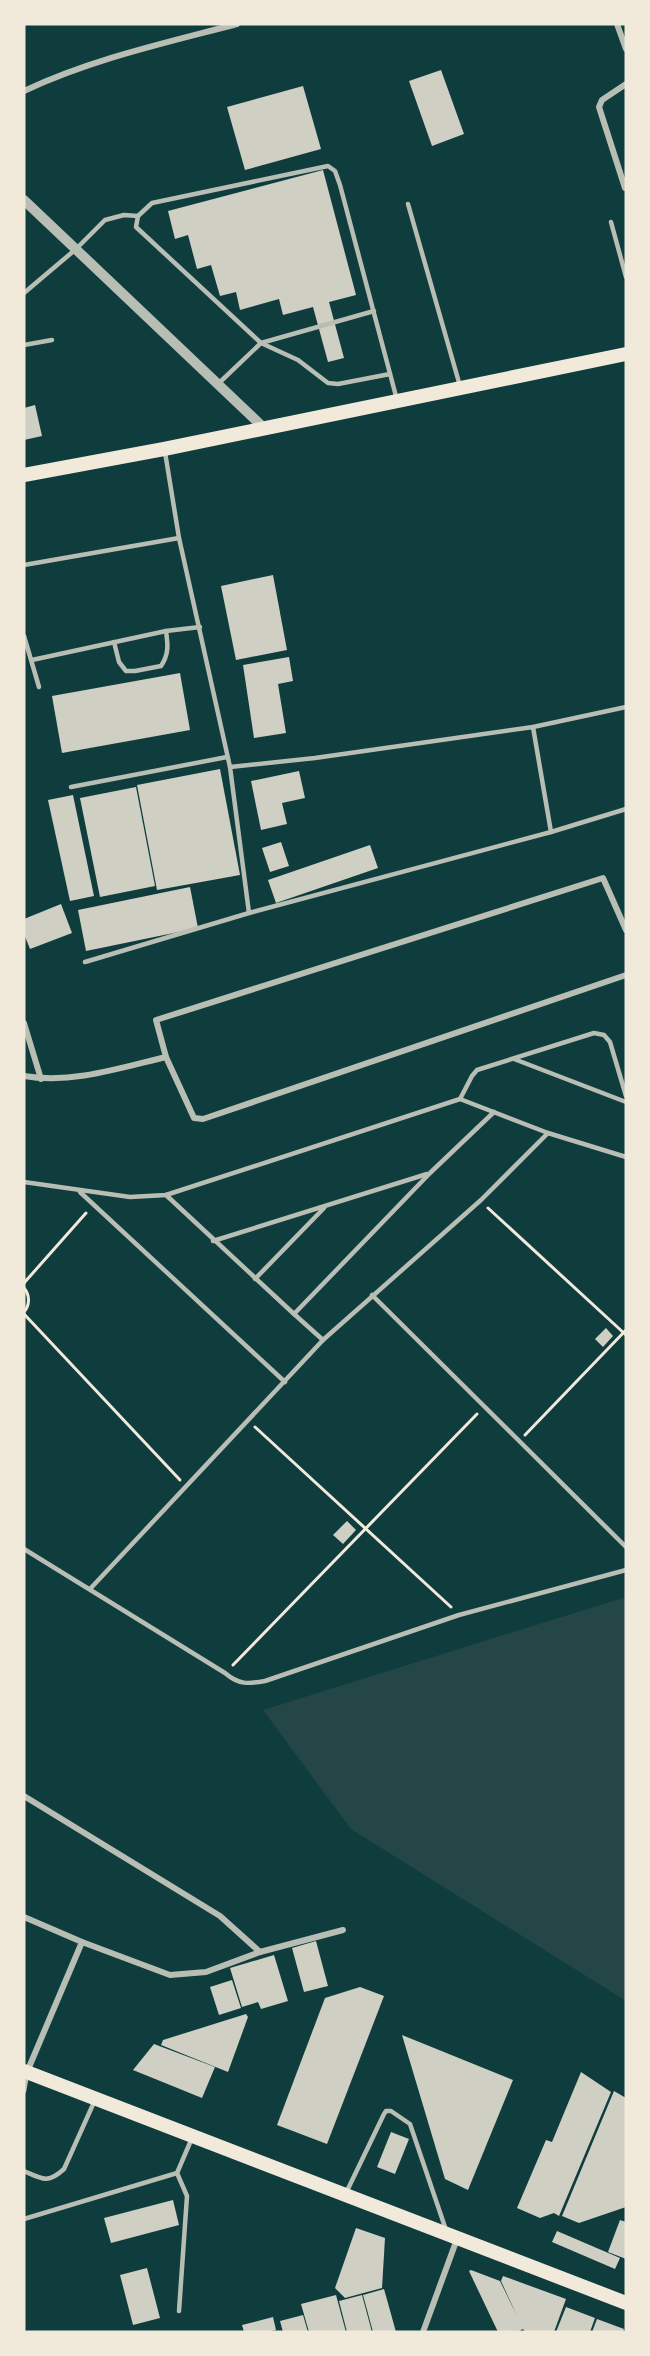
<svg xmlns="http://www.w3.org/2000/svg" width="650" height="2356" font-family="'Open Sans',sans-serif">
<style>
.green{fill:#244646}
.building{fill:#cfcfc3}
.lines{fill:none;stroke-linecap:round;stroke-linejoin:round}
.path{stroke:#f1e9da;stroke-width:3}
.service{stroke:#b8beb3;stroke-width:4.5}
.minor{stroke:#b8beb3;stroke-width:6}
.tertiary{stroke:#b8beb3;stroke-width:10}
.trunk{stroke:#f1e9da;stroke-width:14}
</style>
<rect width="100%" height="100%" fill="#0f3d3e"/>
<polygon class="green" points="626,1597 626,2001 351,1829 263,1710"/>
<g class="building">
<polygon points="441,70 464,134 432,146 409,81"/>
<polygon points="303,86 321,149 245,170 227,107"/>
<polygon points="323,170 356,295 329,302 344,358 328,362 313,307 283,315 279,299 240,310 236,292 220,296 211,265 197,269 188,235 175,239 168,211"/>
<polygon points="35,405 42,436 24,440 24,408"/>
<polygon points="273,575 287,650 236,660 221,586"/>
<polygon points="289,657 293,681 278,684 286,733 254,738 243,665"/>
<polygon points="180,673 190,730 62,753 52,696"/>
<polygon points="220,769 240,875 157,890 137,785"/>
<polygon points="299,771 305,798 282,803 287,824 261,830 251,781"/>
<polygon points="136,787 155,886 100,897 80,798"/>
<polygon points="73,795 94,896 70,901 48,800"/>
<polygon points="281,842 289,866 270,872 262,848"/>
<polygon points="370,845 378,868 276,903 268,880"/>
<polygon points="190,887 198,928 86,951 78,910"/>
<polygon points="61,904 72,933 30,949 24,934 24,919"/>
<polygon points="606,1328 613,1336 603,1347 595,1339"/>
<polygon points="347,1521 356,1530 343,1544 333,1535"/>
<polygon points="316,1941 328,1986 304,1992 292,1948"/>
<polygon points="274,1955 288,2001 261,2009 258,2002 242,2007 230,1968"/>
<polygon points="232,1980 241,2008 219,2015 210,1987"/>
<polygon points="360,1987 384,1996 327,2144 277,2125 325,1998"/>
<polygon points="246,2014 248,2017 228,2072 161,2045 163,2040"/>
<polygon points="402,2035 513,2080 468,2190 445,2179"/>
<polygon points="154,2044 215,2067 202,2098 133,2070"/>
<polygon points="581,2072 611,2092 559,2216 554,2213 540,2218 517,2208 546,2140 552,2142"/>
<polygon points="614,2091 626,2098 626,2207 579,2223 562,2216"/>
<polygon points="391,2132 409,2139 395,2174 377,2167"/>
<polygon points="173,2200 179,2225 111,2243 104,2218"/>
<polygon points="620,2220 626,2222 626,2259 608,2252"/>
<polygon points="356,2228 385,2238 382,2288 345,2298 335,2288"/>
<polygon points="557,2231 620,2258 615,2269 552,2242"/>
<polygon points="147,2268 160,2318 133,2325 120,2275"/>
<polygon points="471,2270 500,2281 517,2316 501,2281 503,2276 566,2299 554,2332 525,2332 523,2329 517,2332 498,2332 469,2271"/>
<polygon points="384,2289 396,2332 373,2332 363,2295"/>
<polygon points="336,2295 346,2332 309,2332 301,2304"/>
<polygon points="362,2295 372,2332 347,2332 339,2301"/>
<polygon points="566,2307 595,2318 590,2332 556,2332"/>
<polygon points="303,2315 308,2332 283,2332 280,2321"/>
<polygon points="273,2317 276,2330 268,2332 244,2332 242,2325"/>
<polygon points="597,2319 624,2329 623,2332 592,2332"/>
</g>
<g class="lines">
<g class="path">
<polyline points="488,1208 626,1335"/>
<polyline points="24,1283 86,1213"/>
<path d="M24,1288c6,7 6,17 0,24"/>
<polyline points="24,1314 180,1480"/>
<polyline points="255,1427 451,1607"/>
<polyline points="525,1435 626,1330"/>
<polyline points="233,1665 477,1414"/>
</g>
<g class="service">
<polyline points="408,204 460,386"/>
<polyline points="611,222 626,277"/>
<polyline points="24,293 76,249 105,220 124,215 138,216"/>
<polyline points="261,343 298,360 328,383 338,384 390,374"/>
<polyline points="261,343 374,311"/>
<polyline points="24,345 52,340"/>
<polyline points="219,383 261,343 136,227 138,216 152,203 328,166 335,171 340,185 397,400"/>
<polyline points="165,452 179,538 230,767 249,913"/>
<polyline points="24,565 179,538"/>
<polyline points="24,636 39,687"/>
<path d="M114,642l5,20 7,9h9l26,-5c8,-12 7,-21 5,-35"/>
<polyline points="32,660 166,631 200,627"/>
<polyline points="533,727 551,832"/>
<polyline points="230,767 315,758 533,727 626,707"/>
<polyline points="71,787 227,757"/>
<polyline points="85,962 249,913 551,832 626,809"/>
<polyline points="514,1059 626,1102"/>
<polyline points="460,1099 472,1076 477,1070 594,1033 604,1035 610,1042 626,1096"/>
<polyline points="24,1182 130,1197 166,1195 460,1099 548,1133"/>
<polyline points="80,1192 285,1382"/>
<polyline points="166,1195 294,1314 430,1173 494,1112"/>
<polyline points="213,1241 427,1174"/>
<polyline points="255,1279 324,1208"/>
<polyline points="372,1295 626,1547"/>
<polyline points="294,1314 323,1340"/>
<path d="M24,1549l201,124c14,12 23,11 40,8l194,-66 167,-45"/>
<polyline points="90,1589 323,1340 481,1200 548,1133 626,1157"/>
<polyline points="24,2091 27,2075"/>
<path d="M24,2171c18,8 24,13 40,-2l31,-69"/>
<polyline points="177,2173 187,2196 179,2311"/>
<polyline points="346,2193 384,2114 386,2111 391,2111 410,2124 446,2230"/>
<polyline points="24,2219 177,2173 192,2138"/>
</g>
<g class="minor">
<polyline points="617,24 626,49"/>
<path d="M24,91c68,-32 141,-48 213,-67"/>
<polyline points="625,188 599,107 602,100 626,84"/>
<polyline points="626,930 603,878 156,1020 166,1057 194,1118 203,1119 626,975"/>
<polyline points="24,1023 41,1079"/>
<path d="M24,1076c48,8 96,-8 142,-19"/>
<polyline points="24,1796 220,1916 260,1952"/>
<polyline points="24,1917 82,1942 170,1975 206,1972 260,1952 343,1930"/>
<polyline points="27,2072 82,1942"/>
<polyline points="423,2332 457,2239"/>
</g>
<polyline class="tertiary" points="24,200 264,428"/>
<g class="trunk">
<polyline points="24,475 164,449 626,354"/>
<polyline points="24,2071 626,2303"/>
</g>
</g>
<rect width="650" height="2356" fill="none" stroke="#f1e9da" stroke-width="51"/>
</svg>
